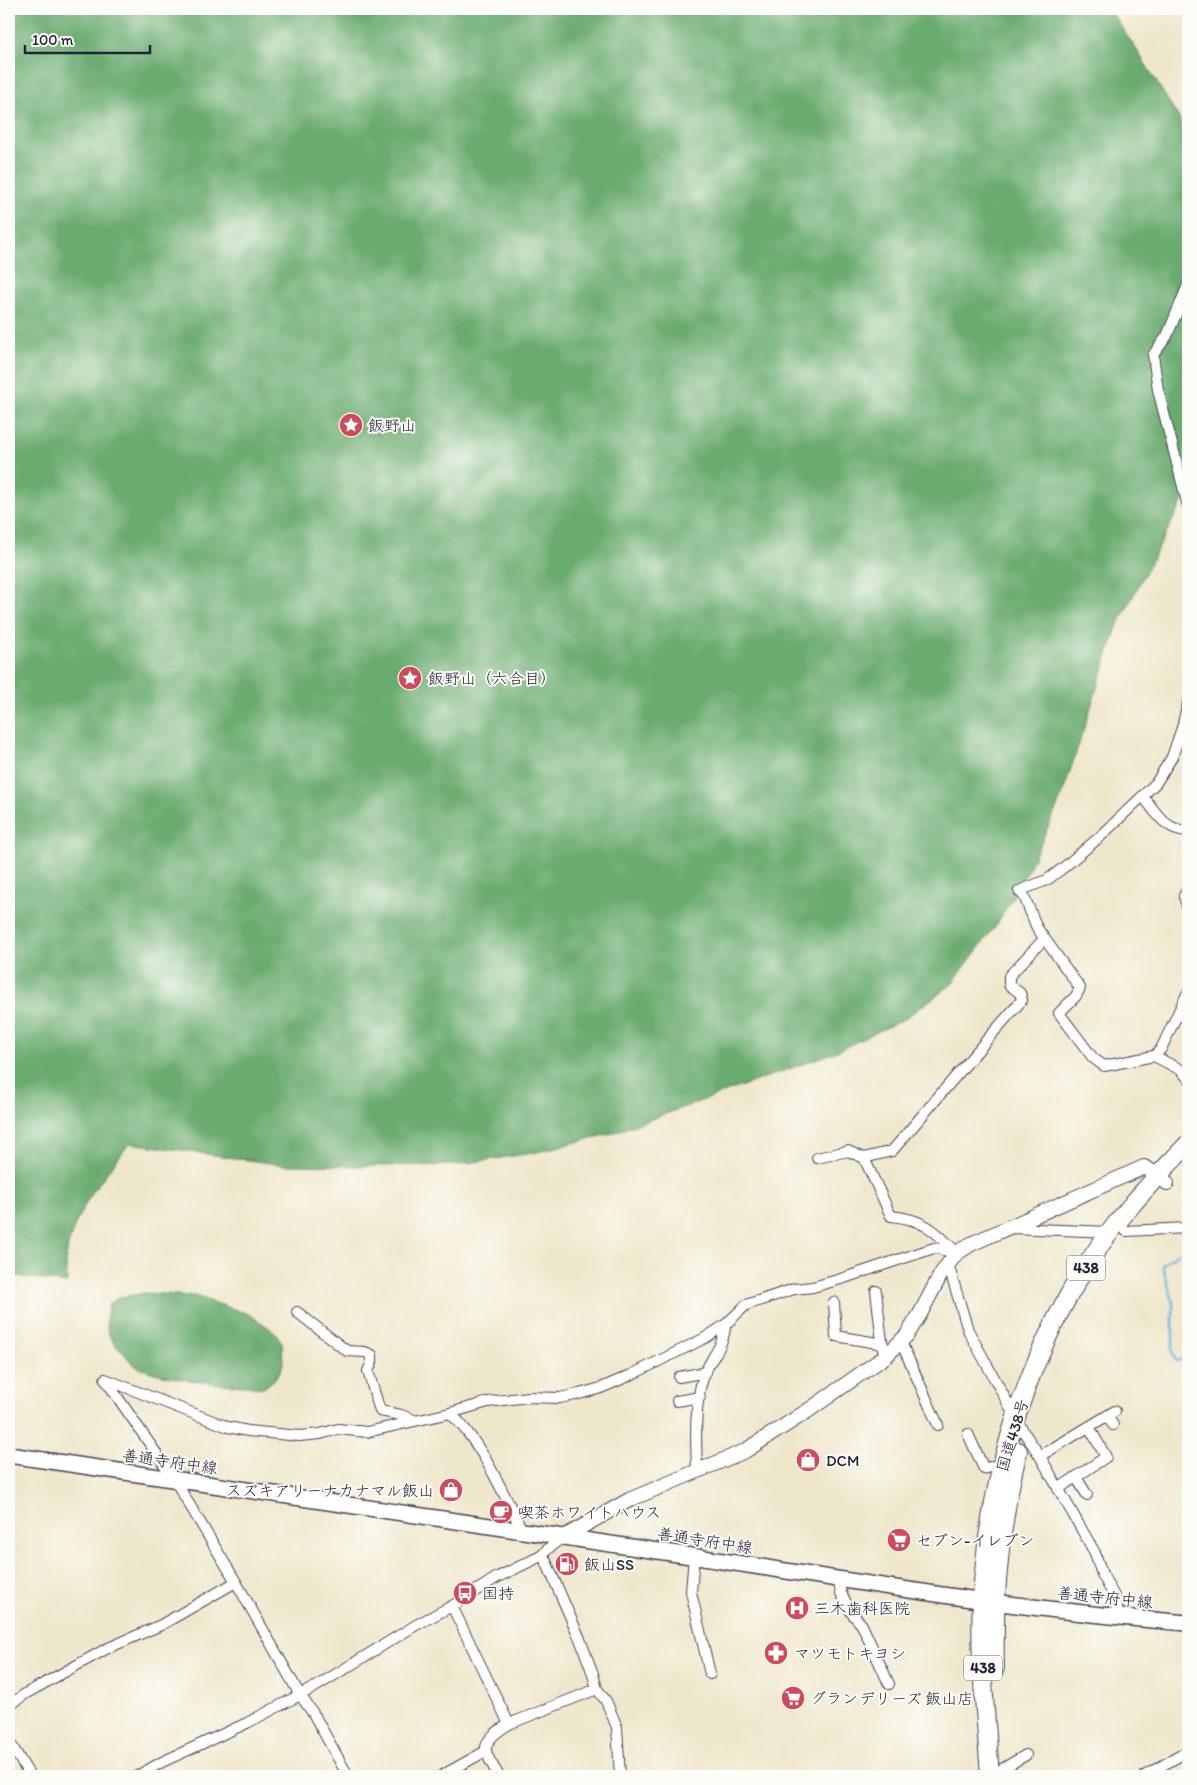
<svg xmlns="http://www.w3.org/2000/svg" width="1197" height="1785" font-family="Itim,'Klee One',sans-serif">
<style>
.forest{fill:#6aac6f;stroke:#466755}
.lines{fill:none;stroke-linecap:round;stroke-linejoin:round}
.stream{stroke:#69b0e0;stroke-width:2.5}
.street-casing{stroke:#414051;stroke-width:12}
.secondary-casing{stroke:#414051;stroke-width:16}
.primary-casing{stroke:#414051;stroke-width:18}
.highway-casing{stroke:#414051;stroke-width:20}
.street{stroke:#fff;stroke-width:10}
.secondary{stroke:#fff;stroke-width:14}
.primary{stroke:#fff;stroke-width:15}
.highway{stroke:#fff;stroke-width:18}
.labels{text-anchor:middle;stroke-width:4;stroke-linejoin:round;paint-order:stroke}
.shield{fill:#fdfcf7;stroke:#646373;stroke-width:1}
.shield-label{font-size:15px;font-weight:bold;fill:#22223b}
.poi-label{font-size:16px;fill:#22223b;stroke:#fdfcf7;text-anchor:start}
.street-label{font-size:16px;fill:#22223b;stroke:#fdfcf7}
</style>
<rect width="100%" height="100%" fill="#fdfcf7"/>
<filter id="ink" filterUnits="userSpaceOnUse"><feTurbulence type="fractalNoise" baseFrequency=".02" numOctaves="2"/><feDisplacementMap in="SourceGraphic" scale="10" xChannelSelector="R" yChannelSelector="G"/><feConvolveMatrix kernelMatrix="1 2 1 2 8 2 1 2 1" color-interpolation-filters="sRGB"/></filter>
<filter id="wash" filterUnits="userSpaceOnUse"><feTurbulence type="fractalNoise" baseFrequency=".0096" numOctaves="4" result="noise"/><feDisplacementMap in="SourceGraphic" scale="20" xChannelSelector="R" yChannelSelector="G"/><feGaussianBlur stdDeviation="1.12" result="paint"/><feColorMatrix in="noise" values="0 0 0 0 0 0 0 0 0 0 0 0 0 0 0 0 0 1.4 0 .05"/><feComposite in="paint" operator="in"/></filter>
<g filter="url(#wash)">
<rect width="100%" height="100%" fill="#efe7cb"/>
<g class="forest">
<path d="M9,9h1100l24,35 46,74 9,26v347l-71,136 -55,169 -33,73 -32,55 -46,61 -47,34 -71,34 -220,80 -80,20 -78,12 -92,1 -80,-1 -153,-22c-25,33 -56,67 -63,109 -2,9 0,21 0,31l-58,-8z"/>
<path d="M146,1293l49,3 54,18 26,18 7,10 1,23 -6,12 -13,11c-39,-4 -89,-6 -125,-20 -6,-3 -10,-9 -14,-13 -18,-17 -22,-27 -16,-51l11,-7z"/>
</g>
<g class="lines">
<polyline class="stream" points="1188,1246 1163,1264 1163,1269 1173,1301 1173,1354 1176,1361 1188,1358"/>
</g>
</g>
<g filter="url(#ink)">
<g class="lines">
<g class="street-casing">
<g id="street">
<polyline points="1188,285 1167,336 1153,355 1158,390 1188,506"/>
<polyline points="1188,702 1182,728 1172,757 1156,783 1102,835 1063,868 1047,880 1019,891 1024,896 1037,928 1080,988 1076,996 1059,1013 1093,1058 1104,1066 1154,1056 1161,1049 1188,992"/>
<path d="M1143,796c12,16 23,35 45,35"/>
<polyline points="1188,888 1184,896 1188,909"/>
<polyline points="1154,1056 1181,1070 1188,1078"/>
<path d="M817,1158l31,-7 16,7 27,58c32,3 44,14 65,36"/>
<polyline points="864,1158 892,1151 985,1042 1022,1000 1020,993 1009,985 1009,976 1044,939"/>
<polyline points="1008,1228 1111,1232"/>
<polyline points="1126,1231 1188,1228"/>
<polyline points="948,1264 968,1330 1023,1431 1040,1456 1095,1553 1102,1574 1114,1596 1119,1617"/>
<polyline points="876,1291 883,1350"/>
<polyline points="834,1302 836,1336 883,1344"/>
<polyline points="297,1312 347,1351 365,1352 372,1355 372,1362 368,1371 380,1411 401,1415 414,1420"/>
<polyline points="901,1342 938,1425"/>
<polyline points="679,1377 706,1372"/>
<polyline points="677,1401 700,1397"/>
<path d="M450,1413c32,29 53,81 73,119"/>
<polyline points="1107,1416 1113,1425"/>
<polyline points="968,1434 984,1469 1003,1463"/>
<polyline points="1040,1456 1115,1411"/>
<path d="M697,1471c-1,-28 -3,-66 6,-93 6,-19 22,-32 22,-53"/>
<polyline points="1076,1477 1087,1495"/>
<polyline points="1058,1489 1106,1457 1089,1427"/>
<polyline points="541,1556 545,1559 580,1639 593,1674 597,1689 606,1701 617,1727 620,1776"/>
<polyline points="694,1556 691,1592 710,1674"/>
<polyline points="838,1578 841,1593 851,1612 862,1625 889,1684"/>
<polyline points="452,1606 509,1724"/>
<polyline points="9,1706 25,1694 106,1649 161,1625 236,1582"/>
<polyline points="9,1741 30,1776"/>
<polyline points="137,1776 162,1762 247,1723 315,1687 416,1625 452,1606 496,1578 541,1556 551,1546 562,1538"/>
<polyline points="348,1776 313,1713 300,1695 236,1582 174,1479 105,1379 228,1427 248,1431 299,1436 320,1434 338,1429 367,1432 450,1413 488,1402 528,1397 560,1398 579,1394 601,1388 631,1375 705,1338 725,1325 746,1305 794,1289 813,1287 841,1279 934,1248 957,1253"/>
<polyline points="441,1776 486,1751"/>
<path d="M499,1776c-3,-5 -12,-19 -13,-25 -2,-12 15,-22 23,-27l88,-35"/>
<polyline points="990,1776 1026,1755"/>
<polyline points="1144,1776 1188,1751"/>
</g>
</g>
<g class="secondary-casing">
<polyline id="secondary" points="562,1538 629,1500 745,1451 809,1410 886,1356 907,1335 920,1314 941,1274 948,1264 957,1253 971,1244 1144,1167 1158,1175 1167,1183"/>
</g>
<g class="primary-casing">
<path id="primary" d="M9,1455c223,33 446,65 669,99 169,26 339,56 510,69"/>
</g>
<g class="highway-casing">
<g id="highway">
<path d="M995,1668c-2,-73 5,-146 23,-217"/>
<path d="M990,1776c-4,-59 -11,-118 -8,-177 6,-113 40,-227 98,-323 29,-49 69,-92 108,-132"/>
</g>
</g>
<use href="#street" class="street"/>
<use href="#secondary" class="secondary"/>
<use href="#primary" class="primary"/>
<use href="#highway" class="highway"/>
</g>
</g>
<defs>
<g id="sight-disc" transform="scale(1.25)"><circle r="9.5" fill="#d1495b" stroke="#fdfcf7"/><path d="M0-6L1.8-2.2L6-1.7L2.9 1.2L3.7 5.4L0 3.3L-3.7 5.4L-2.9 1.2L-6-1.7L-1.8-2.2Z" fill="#fff"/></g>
<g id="shop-disc" transform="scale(1.25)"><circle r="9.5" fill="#d1495b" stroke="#fdfcf7"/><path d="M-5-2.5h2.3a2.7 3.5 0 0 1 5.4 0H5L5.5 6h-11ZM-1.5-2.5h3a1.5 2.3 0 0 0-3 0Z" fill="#fff"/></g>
<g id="cafe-disc" transform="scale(1.25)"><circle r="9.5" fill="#d1495b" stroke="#fdfcf7"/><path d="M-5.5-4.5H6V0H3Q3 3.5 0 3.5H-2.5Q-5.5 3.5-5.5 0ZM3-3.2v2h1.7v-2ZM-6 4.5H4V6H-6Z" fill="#fff"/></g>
<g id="supermarket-disc" transform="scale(1.25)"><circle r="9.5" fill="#d1495b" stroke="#fdfcf7"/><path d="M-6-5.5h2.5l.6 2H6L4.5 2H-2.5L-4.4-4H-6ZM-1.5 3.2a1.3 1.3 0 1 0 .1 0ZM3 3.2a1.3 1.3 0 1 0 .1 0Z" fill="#fff"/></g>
<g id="fuel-disc" transform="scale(1.25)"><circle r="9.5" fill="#d1495b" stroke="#fdfcf7"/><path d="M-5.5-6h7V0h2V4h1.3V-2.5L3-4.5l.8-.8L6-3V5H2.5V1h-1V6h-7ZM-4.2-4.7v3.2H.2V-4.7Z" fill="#fff"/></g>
<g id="bus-disc" transform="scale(1.25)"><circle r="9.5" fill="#d1495b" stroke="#fdfcf7"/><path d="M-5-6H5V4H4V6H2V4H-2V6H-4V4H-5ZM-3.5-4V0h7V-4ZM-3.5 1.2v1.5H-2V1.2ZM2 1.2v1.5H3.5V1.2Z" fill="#fff"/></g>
<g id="hospital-disc" transform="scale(1.25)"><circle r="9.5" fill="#d1495b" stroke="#fdfcf7"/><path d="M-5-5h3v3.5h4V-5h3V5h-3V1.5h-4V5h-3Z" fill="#fff"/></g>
<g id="pharmacy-disc" transform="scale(1.25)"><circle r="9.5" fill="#d1495b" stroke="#fdfcf7"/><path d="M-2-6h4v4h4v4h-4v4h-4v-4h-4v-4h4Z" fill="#fff"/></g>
</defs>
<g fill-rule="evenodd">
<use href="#sight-disc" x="351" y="425"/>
<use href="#sight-disc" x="410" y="678"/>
<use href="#shop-disc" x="808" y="1460"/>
<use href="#shop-disc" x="451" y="1490"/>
<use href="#cafe-disc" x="501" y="1512"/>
<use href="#supermarket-disc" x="899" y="1540"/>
<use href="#fuel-disc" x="567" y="1564"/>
<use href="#bus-disc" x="465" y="1593"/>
<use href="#hospital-disc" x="797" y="1608"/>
<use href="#pharmacy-disc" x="776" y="1653"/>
<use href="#supermarket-disc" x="793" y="1698"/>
</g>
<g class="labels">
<g class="shield">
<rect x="1067" y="1255.5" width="38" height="25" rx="4"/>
<rect x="964" y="1655.5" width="38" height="25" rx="4"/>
</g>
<g class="shield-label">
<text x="1086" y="1273">438</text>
<text x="983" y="1673">438</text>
</g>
<g class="poi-label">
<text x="368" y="431">飯野山</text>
<text x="428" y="684">飯野山（六合目）</text>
<text x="826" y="1466">DCM</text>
<text x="434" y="1496" text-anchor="end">スズキアリーナカナマル飯山</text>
<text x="518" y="1518">喫茶ホワイトハウス</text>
<text x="916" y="1546">セブン-イレブン</text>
<text x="584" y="1570">飯山SS</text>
<text x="482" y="1599">国持</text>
<text x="814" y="1614">三木歯科医院</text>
<text x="794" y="1659">マツモトキヨシ</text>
<text x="810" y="1704">グランデリーズ 飯山店</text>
</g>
<g class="street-label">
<text transform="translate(1012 1435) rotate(-73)" y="6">国道438号</text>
<text transform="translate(170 1461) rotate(8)" y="6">善通寺府中線</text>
<text transform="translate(705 1540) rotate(9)" y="6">善通寺府中線</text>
<text transform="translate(1105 1597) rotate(6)" y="6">善通寺府中線</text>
</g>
</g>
<rect width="1197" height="1785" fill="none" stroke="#fdfcf7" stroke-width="30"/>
<path d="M25 45v8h125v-8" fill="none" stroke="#22223b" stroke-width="2.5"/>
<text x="32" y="45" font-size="15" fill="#22223b" stroke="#fdfcf7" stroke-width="4" paint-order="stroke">100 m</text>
</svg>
